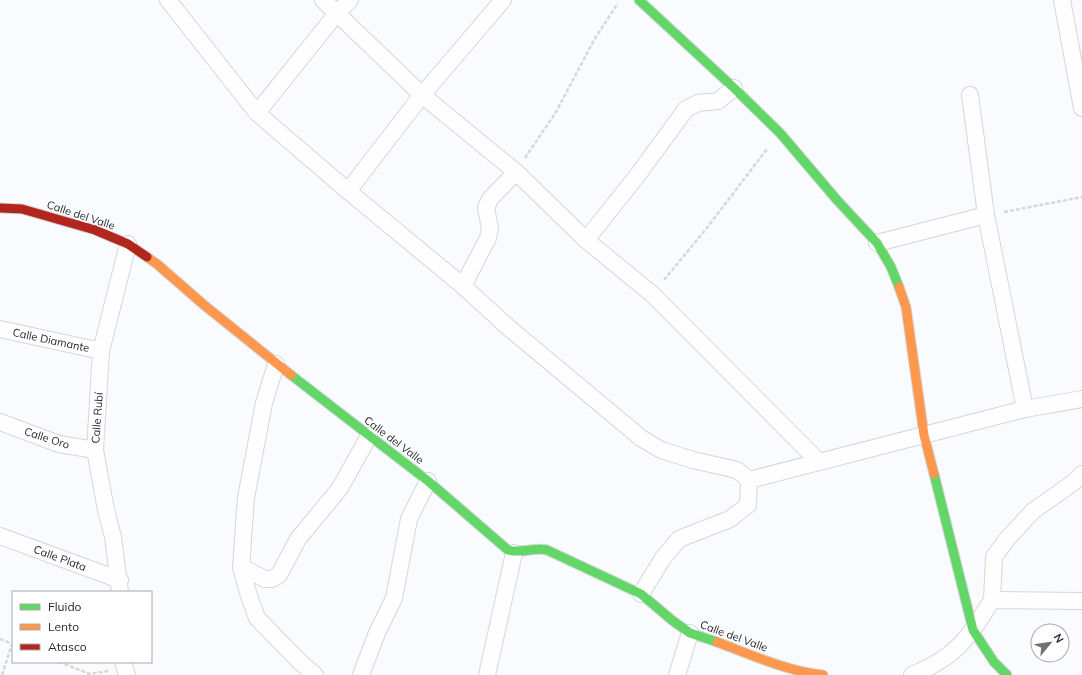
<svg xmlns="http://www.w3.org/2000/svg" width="1082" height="675" font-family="Mulish,sans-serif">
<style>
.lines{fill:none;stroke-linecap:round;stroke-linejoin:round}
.street-casing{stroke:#d5d6da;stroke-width:18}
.fast-casing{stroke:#d5d6da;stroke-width:11}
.slow-casing{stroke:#d5d6da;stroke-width:11}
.jam-casing{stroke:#d5d6da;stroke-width:11}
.path{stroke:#d7d7d8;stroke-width:2.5;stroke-dasharray:4 2;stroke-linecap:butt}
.street{stroke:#fefeff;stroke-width:16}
.fast{stroke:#63d668;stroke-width:9}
.slow{stroke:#ff974d;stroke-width:9}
.jam{stroke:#b3261e;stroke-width:9}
.labels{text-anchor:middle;stroke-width:3;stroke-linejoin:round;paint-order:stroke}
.street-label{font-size:11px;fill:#26282c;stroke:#fff}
</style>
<rect width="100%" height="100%" fill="#f9fbfe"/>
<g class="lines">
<g class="street-casing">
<g id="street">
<polyline points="168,0 257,113 348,191 463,286 509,328 641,438 661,450 693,460 737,470 749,480"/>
<polyline points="323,0 422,95 516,172 586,240 652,294 819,462"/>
<polyline points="1062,0 1082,108"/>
<polyline points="970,95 986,215 1025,409"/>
<polyline points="257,113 337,13 350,0"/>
<polyline points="348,191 422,95 503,0"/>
<polyline points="586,240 637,176 686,109 698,103 718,101 734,88"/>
<polyline points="877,243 986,215"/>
<polyline points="463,286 488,238 490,228 486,208 490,199 516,172"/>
<polyline points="0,329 101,351"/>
<polyline points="276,364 264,403 246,498 241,567 249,596 257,618 300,662 315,675"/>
<polyline points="0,422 59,444 95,450"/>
<polyline points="749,480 1025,409 1082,399"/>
<polyline points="0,536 120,580"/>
<polyline points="241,567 265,579 272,579 279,575 298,539 340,488 369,436"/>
<polyline points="120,592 113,537 106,510 95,450 101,351 128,244"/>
<polyline points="641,594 663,558 679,539 730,519 748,505 749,480"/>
<polyline points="992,600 994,557 1007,539 1033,511 1074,482 1082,474"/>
<polyline points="123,662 127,675"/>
<polyline points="361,675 377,633 394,598 409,519 428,481"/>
<polyline points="487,675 514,553"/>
<polyline points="677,675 690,633"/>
<path d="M912,675c44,-18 56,-36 80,-75l90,1"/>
</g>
</g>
<g class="fast-casing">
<g id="fast">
<polyline points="639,0 734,88 780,133 837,200 877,243 891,267 899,287"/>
<path d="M291,375l137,106 80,69c14,4 25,-3 39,0l94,44 32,27 17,12 27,9"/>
<polyline points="934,474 973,630 994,662 1007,675"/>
</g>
</g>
<g class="slow-casing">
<g id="slow">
<polyline points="147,257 157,264 204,305 291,375"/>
<polyline points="899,287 906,307 924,435 934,474"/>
<path d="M717,642c32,12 72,30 106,33"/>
</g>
</g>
<g class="jam-casing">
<polyline id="jam" points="0,208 22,209 95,230 128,244 147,257"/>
</g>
<g class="path">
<polyline points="525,158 556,112 594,40 618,3"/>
<polyline points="1004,212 1082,197"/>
<polyline points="664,280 706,229 767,149"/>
<polyline points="0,639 13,644"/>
<polyline points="59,662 90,674 108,671"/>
<polyline points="2,675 12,644"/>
</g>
<use href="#street" class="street"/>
<use href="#fast" class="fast"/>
<use href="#slow" class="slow"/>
<use href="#jam" class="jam"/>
</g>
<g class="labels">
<g class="street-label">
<text transform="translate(81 215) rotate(18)" y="4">Calle del Valle</text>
<text transform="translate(51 340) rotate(12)" y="4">Calle Diamante</text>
<text transform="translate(97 418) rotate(-86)" y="4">Calle Rubí</text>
<text transform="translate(47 438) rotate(18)" y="4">Calle Oro</text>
<text transform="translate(394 440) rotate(37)" y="4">Calle del Valle</text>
<text transform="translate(60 558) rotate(20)" y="4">Calle Plata</text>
<text transform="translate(734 636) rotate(20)" y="4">Calle del Valle</text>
</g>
</g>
<rect x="12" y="591" width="140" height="72" fill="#ffffff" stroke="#a8a9ab"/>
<rect x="20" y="604" width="20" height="6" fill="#63d668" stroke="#a8a9ab"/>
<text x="48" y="611" font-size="12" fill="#26282c">Fluido</text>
<rect x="20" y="624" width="20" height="6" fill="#ff974d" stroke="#a8a9ab"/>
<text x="48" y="631" font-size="12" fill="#26282c">Lento</text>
<rect x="20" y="644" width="20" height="6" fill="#b3261e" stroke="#a8a9ab"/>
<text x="48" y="651" font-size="12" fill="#26282c">Atasco</text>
<g transform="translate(1050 643) rotate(61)"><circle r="19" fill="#ffffff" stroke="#a8a9ab"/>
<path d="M0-3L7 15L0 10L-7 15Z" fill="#707276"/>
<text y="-6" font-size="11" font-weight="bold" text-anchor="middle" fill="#26282c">N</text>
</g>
</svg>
